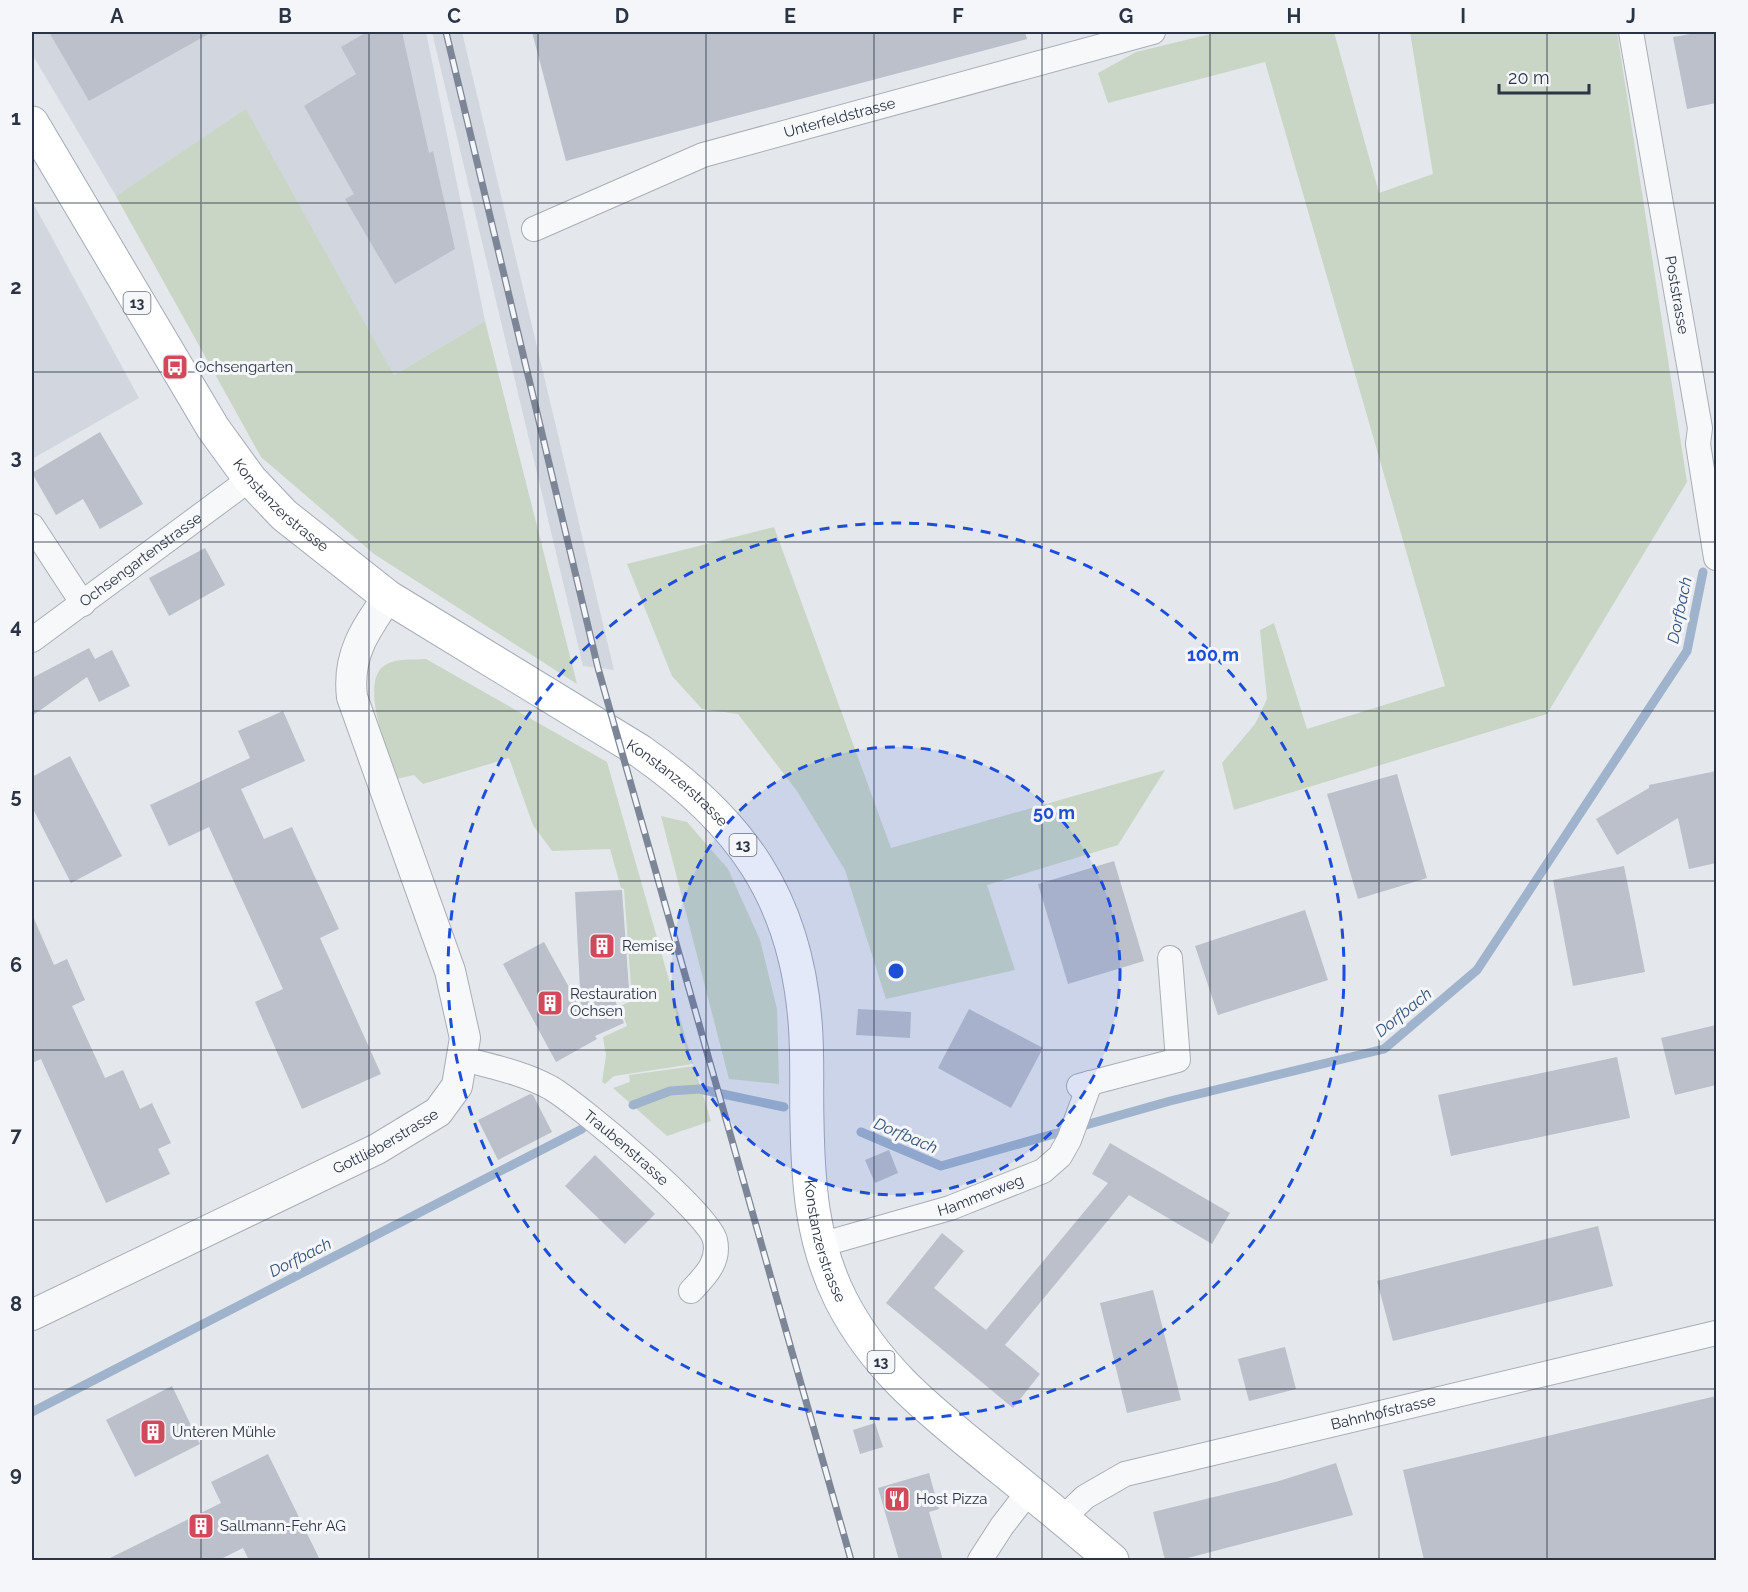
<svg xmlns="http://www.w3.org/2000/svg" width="1748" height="1592" font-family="Raleway,sans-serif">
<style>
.built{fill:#d2d6de}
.green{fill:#c9d6c5}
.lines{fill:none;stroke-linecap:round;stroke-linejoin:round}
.stream{stroke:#9fb4cc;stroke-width:9}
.building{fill:#bbc0ca}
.minor-casing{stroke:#a9aeb7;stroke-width:26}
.tertiary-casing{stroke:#a9aeb7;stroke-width:32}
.primary-casing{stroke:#a3abb8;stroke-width:35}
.minor{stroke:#f7f8fa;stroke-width:24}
.tertiary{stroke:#f7f8fa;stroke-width:30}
.primary{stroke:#fff;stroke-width:33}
.rail-casing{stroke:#7d8696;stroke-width:7}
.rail{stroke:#f4f6f9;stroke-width:4.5;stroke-dasharray:14;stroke-linecap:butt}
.grid{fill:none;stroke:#2b3445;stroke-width:1.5;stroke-opacity:0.55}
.ring{fill:none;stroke:#1d4ed8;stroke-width:3;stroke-dasharray:10 8}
.labels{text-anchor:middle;stroke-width:6;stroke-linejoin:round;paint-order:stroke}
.shield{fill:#f4f6f9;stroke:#676e7b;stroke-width:1.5}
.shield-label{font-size:14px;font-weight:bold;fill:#2b3445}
.street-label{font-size:15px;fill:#2b3445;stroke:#f4f6f9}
.poi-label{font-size:15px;fill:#2b3445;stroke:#f4f6f9;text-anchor:start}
.water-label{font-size:16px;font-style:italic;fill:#34527a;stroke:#f4f6f9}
.centre{fill:#1d4ed8;stroke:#f4f6f9;stroke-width:3}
.ring-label{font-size:18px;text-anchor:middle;font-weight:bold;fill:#1d4ed8;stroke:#f4f6f9;stroke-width:6;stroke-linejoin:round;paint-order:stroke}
.neatline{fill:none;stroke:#2b3445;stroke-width:2}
.grid-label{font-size:20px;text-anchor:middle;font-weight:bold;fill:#2b3445}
</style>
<rect width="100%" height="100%" fill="#e4e7ec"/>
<g class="built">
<polygon points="32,32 426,32 485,321 394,375 246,110 116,196 32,54"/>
<polygon points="432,32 462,32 614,670 583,666"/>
<polygon points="32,201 139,398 32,459"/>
</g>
<g class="green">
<polygon points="1219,32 1334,32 1379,193 1433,174 1410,32 1617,32 1687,482 1547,714 1234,810 1222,763 1255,724 1267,699 1260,630 1274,623 1307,729 1445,686 1265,62 1108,103 1098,73 1136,52"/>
<polygon points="246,109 394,375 485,321 577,684 374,554 261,457 116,196"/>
<polygon points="774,527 891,848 1165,770 1118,845 987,885 1015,970 886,999 845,870 797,791 738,714 702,709 672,676 627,564"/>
<path d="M426,659l181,103 86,302 -79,12 -9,8 -3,-2 4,-27 -3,-18 24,-11 -7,-20 12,-5 -8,-112 -3,-1 -11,-39 -58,2 -19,-26 -24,-67 -86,26 -9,-9 -18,4c-7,-24 -38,-97 -11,-114 11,-7 28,-5 41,-6z"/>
<polygon points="661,816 687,822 728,869 760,940 777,1009 779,1084 729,1079"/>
<polygon points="694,1066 711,1121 667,1136 613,1088 630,1082 629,1075"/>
</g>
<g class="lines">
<g class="stream">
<polyline points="633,1105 670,1091 699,1089 784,1107"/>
<polyline points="861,1132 941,1166 1170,1101 1384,1049 1477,970 1687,651 1703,572"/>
<polyline points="32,1412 582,1129"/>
</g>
</g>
<g class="building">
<polygon points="49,32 212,32 89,101"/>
<polygon points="367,32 402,32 429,153 433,151 455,249 395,284 345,199 354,194 304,106 356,74 341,47"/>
<polygon points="532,32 1025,32 1027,39 566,161"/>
<polygon points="1702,32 1716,32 1716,103 1687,109 1673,37"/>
<polygon points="100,432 143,504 100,529 83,499 56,515 32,473"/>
<polygon points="205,548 225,585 169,616 149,578"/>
<polygon points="89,648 95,659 112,650 130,686 99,702 87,677 32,716 32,678"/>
<polygon points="283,711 305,761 241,789 264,839 292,827 339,929 320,938 381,1074 302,1109 255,1002 283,989 209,827 169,846 150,805 250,758 238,731"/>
<polygon points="70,756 122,856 71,883 32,807 32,777"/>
<polygon points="1716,771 1716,863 1689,869 1678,818 1617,855 1596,819 1649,788 1649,785"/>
<polygon points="1397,774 1427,878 1358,899 1327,794"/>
<polygon points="1114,861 1144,961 1068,984 1038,884"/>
<polygon points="1624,866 1645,972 1573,986 1553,880"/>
<polygon points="622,890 629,989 611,990 624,1023 595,1036 597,1039 556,1062 503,964 544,942 581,1009 575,892"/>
<polygon points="1305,910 1328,980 1218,1015 1195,946"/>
<polygon points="32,914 54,965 67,959 85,1000 72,1006 105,1078 123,1070 140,1109 152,1103 171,1143 158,1149 170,1174 106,1203 41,1059 32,1063"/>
<polygon points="858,1009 911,1012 910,1038 856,1035"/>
<polygon points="969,1009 1043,1048 1011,1108 938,1068"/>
<polygon points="1716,1025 1716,1085 1675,1095 1661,1038"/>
<polygon points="1617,1057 1630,1118 1451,1156 1438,1095"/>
<polygon points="530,1094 533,1095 552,1132 498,1160 478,1120"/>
<polygon points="1110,1143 1230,1213 1212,1244 1129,1195 1005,1345 1040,1374 1013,1408 886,1303 942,1233 964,1251 934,1288 986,1330 1108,1183 1092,1174"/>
<polygon points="889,1150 898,1173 875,1183 865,1160"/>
<polygon points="595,1155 655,1214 625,1244 565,1186"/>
<polygon points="1598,1226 1613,1286 1393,1341 1377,1281"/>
<polygon points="1153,1290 1181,1400 1127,1413 1100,1303"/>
<polygon points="1285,1347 1296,1389 1249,1401 1238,1359"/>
<polygon points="172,1386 200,1444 135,1477 106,1420"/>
<polygon points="1716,1396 1716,1560 1424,1560 1403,1470"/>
<polygon points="875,1423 883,1447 860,1454 853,1430"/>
<polygon points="268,1454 320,1560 249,1560 243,1548 219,1560 106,1560 221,1503 211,1482"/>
<polygon points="1336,1463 1353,1515 1180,1560 1165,1560 1153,1512 1279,1481"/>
<polygon points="929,1473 939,1509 929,1512 943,1560 899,1560 878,1488"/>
</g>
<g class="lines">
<g class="minor-casing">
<g id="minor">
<path id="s1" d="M1631,32l69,396 -2,16 18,114"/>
<path id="s2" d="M534,229l169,-74 450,-123"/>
<polyline points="32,526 83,604"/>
<path id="s3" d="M32,640l218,-161"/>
<path id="s4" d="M464,1059c29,8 60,14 87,29 27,16 158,125 164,152 5,22 -10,36 -24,51"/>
<polyline points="1079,1086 1178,1060 1170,958"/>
<path id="s5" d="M820,1245l130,-37 93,-37 17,-15 9,-16 21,-57"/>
<path id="s6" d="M1063,1518l22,-21 40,-23 591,-141"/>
<polyline points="980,1560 1002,1526 1029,1491"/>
</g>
</g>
<g class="tertiary-casing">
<g id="tertiary">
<path id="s7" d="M32,1315l345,-166 61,-37 19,-26 8,-48 -15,-67 -98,-274c-5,-42 13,-67 36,-100"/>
</g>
</g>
<g class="primary-casing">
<g id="primary">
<path id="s8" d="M32,123l181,305 37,51 34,36 104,82 252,154c100,70 155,145 165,270 3,33 1,67 2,100 1,63 5,121 34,179 37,72 91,112 152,162 40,32 80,65 119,98"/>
</g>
</g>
<use href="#minor" class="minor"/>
<use href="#tertiary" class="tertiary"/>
<use href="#primary" class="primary"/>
<g class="rail-casing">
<polyline id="rail" points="446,32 598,668 851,1560"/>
</g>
<use href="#rail" class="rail"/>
</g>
<path class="grid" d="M201,32v1528M369,32v1528M538,32v1528M706,32v1528M874,32v1528M1042,32v1528M1210,32v1528M1379,32v1528M1547,32v1528M32,203h1684M32,372h1684M32,542h1684M32,711h1684M32,881h1684M32,1050h1684M32,1220h1684M32,1389h1684"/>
<circle cx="896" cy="971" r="224" fill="#1d4ed8" fill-opacity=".12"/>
<g class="ring">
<circle cx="896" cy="971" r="224"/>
<circle cx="896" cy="971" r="448"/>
</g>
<defs>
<g id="bus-square" transform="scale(1.35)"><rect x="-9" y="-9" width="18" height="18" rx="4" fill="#d1495b" stroke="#f4f6f9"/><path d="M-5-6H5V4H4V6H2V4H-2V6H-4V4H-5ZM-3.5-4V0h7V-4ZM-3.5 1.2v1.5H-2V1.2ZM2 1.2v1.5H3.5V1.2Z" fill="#fff"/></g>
<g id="building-square" transform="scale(1.35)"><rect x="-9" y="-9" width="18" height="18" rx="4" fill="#d1495b" stroke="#f4f6f9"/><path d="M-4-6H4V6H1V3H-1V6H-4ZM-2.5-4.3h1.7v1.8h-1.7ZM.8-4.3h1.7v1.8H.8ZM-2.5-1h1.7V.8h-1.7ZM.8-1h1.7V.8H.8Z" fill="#fff"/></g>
<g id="restaurant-square" transform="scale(1.35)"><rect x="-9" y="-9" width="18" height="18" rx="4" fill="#d1495b" stroke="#f4f6f9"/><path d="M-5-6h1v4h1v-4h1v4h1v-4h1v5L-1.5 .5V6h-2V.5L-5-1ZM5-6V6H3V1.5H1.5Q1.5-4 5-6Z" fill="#fff"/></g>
</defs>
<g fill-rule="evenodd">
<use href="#bus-square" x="175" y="367"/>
<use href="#building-square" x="602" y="946"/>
<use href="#building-square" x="550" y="1003"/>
<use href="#building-square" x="153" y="1432"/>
<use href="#restaurant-square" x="897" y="1499"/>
<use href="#building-square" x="201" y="1526"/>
</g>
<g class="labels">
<g class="shield">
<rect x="123.5" y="292" width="27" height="22" rx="4.5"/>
<rect x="729.5" y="834" width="27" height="22" rx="4.5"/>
<rect x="867.5" y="1351" width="27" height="22" rx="4.5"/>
</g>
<g class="shield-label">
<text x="137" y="308">13</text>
<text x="743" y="850">13</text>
<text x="881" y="1367">13</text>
</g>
<g class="street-label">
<text dy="5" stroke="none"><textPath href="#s2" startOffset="326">Unterfeldstrasse</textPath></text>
<text dy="5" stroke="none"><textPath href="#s1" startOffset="267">Poststrasse</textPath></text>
<text dy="5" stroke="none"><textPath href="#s8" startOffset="458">Konstanzerstrasse</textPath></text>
<text dy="5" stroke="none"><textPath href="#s3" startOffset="135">Ochsengartenstrasse</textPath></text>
<text dy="5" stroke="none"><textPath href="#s8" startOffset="944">Konstanzerstrasse</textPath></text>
<text dy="5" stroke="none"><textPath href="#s7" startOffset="394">Gottlieberstrasse</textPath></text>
<text dy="5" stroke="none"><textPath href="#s4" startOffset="188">Traubenstrasse</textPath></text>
<text dy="5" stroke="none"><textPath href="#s5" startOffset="168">Hammerweg</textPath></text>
<text dy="5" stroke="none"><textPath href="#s8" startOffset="1446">Konstanzerstrasse</textPath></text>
<text dy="5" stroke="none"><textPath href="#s6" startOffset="342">Bahnhofstrasse</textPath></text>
</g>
<g class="poi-label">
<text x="195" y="372">Ochsengarten</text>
<text x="622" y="951">Remise</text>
<text x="570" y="999">Restauration<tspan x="570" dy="17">Ochsen</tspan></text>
<text x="172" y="1437">Unteren Mühle</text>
<text x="916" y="1504">Host Pizza</text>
<text x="220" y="1531">Sallmann-Fehr AG</text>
</g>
<g class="water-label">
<text transform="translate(1679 610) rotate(-78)" y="6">Dorfbach</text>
<text transform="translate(1403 1012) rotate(-39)" y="6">Dorfbach</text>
<text transform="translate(906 1135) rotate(23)" y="6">Dorfbach</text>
<text transform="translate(300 1257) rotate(-27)" y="6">Dorfbach</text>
</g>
</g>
<circle cx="896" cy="971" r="9" class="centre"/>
<g class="ring-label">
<text x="1213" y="661">100 m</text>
<text x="1054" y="819">50 m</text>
</g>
<rect width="1748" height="1592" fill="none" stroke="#f4f6f9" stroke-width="66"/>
<path d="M1499 84v9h90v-9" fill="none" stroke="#2b3445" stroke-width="3"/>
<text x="1508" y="84" font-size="18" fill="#2b3445" stroke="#f4f6f9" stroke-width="4.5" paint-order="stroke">20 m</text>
<rect x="33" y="33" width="1682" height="1526" class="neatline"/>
<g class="grid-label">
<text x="117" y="23">A</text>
<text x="285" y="23">B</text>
<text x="454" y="23">C</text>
<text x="622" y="23">D</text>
<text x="790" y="23">E</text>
<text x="958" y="23">F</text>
<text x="1126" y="23">G</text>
<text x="1294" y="23">H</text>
<text x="1463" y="23">I</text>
<text x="1631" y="23">J</text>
<text x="16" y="125">1</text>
<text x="16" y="294">2</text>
<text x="16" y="464">3</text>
<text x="16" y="633">4</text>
<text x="16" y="803">5</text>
<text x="16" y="972">6</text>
<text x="16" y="1142">7</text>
<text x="16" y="1311">8</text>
<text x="16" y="1481">9</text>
</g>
</svg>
